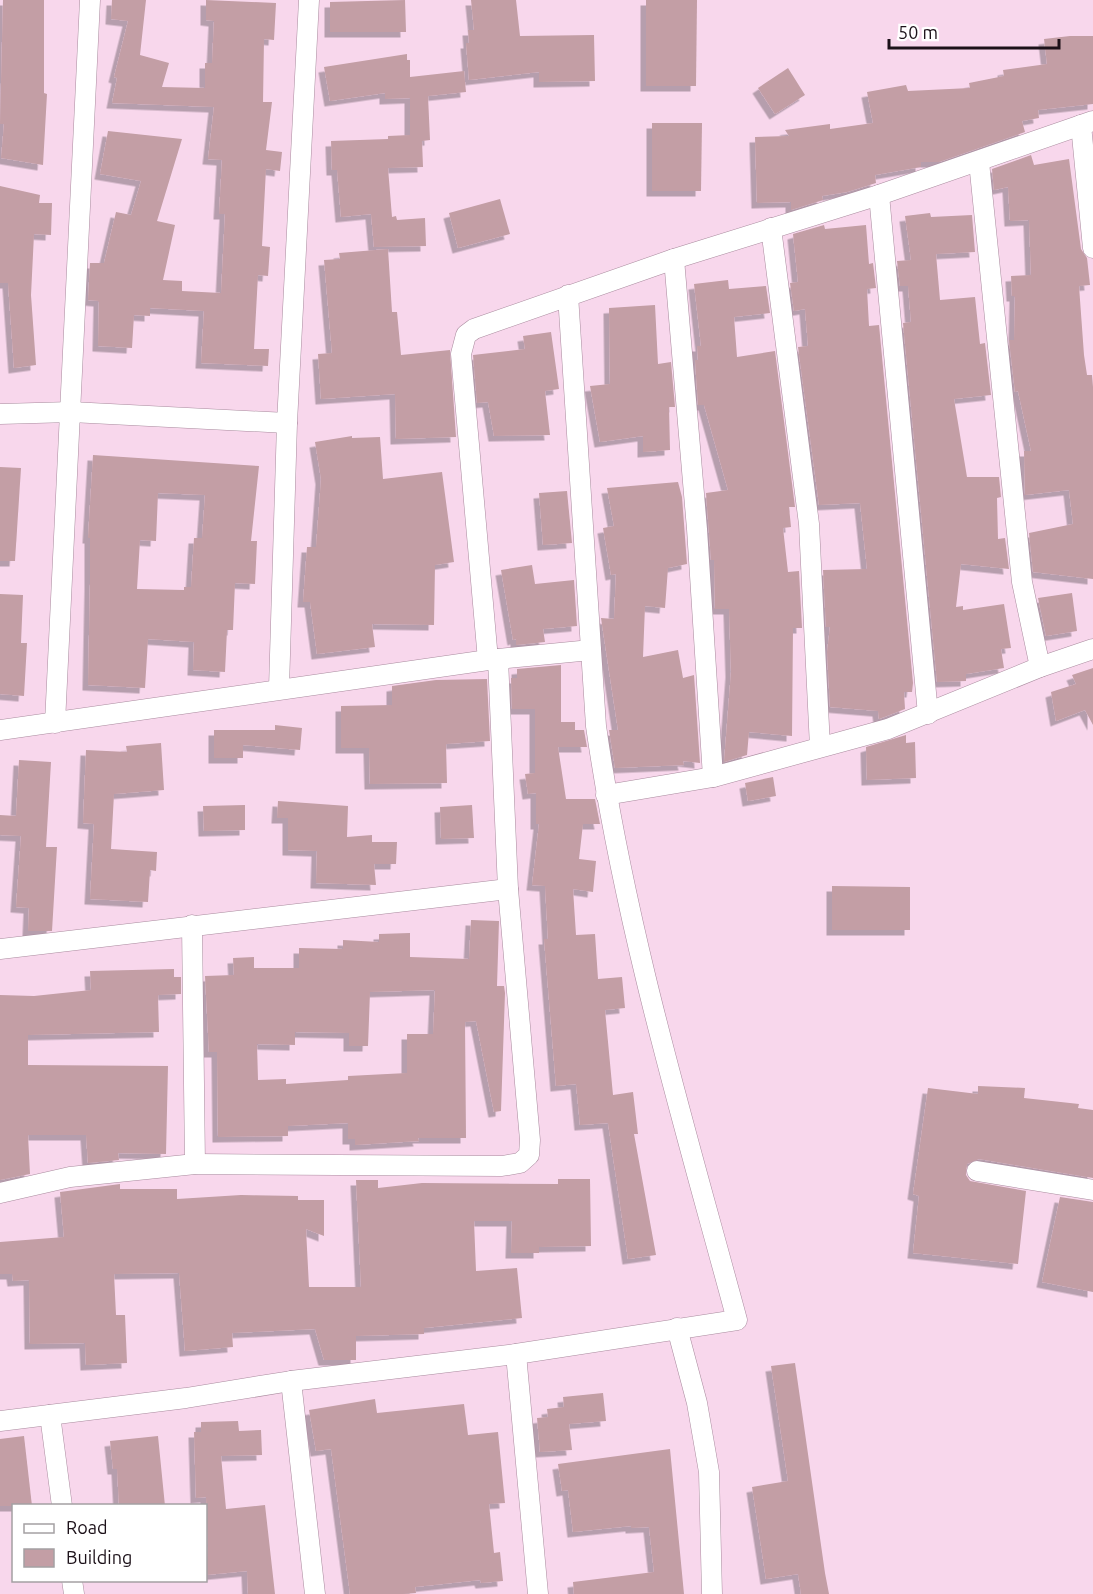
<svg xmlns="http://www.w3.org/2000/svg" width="1093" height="1594" font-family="Ubuntu,sans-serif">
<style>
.building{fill:#c39ea5;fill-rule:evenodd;filter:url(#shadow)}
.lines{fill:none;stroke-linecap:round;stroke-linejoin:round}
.minor-casing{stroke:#a98b9e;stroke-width:21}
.minor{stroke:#fff;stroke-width:20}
</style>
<defs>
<filter id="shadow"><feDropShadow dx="-5.5" dy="5.5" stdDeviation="0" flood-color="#0004"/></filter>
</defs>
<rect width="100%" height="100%" fill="#f8d7ec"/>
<g class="building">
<polygon points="3,0 44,0 44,93 47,94 43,165 1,158 4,124 0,124"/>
<polygon points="112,0 146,0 140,55 169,63 162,87 205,88 205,63 212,63 214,21 206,20 206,0 276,3 274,40 264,39 263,102 272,102 266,150 282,152 280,171 266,169 262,246 270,247 268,276 258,275 254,349 269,349 268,366 201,363 204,311 150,308 150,316 134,315 132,348 98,346 99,301 88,300 90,263 104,263 116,212 131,215 141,181 100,174 108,131 182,139 157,221 175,225 163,280 182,281 182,291 221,293 225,214 219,214 222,160 208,159 214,107 112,103 117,78 114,77 128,21 111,19"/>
<polygon points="405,0 406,32 330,32 330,2"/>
<polygon points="471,0 516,0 520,36 594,35 595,81 539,82 539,72 469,80 466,43 469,43 468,30 474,30"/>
<polygon points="646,0 697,0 696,86 646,86"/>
<polygon points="1070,36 1093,36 1093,104 1038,110 1039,118 1022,121 1025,132 939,162 921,162 921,167 875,175 876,183 847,192 822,196 823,200 791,210 791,202 757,203 755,137 789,136 785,130 830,124 830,129 873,123 867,92 906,85 908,91 970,88 969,83 1004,76 1003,70 1047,64 1044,39"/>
<polygon points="407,54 407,60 410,60 410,77 464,71 466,92 428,96 430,140 422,141 423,167 388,168 392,217 396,216 397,220 425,218 426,246 374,247 371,214 341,217 337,170 332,170 331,141 388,139 388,136 410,135 410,98 385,99 385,93 330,101 324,67"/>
<polygon points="788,68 805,95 775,114 758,88"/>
<polygon points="652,123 702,123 701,191 652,191"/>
<polygon points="1031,155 1034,165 1069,159 1081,249 1087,258 1090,285 1079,286 1084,355 1087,375 1092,375 1093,387 1093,579 1033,572 1029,533 1073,524 1069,490 1025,495 1024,451 1031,451 1018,391 1015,392 1009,340 1014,340 1015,296 1012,296 1011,276 1031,275 1029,220 1010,221 1008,187 994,190 992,169"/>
<polygon points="0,186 40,195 39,203 52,203 51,235 34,234 31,295 36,365 14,368 8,283 0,283"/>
<polygon points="500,199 510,234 458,248 449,213"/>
<polygon points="930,213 931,217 972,215 975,252 936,254 940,300 975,297 980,344 985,343 991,395 954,399 967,477 999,477 1001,497 997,498 998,539 1005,538 1009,569 961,564 956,607 963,606 963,610 1004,604 1011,648 1001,649 1004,668 966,674 966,681 937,682 903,323 911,322 908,286 900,286 897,261 911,260 905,216"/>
<polygon points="824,225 825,229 866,225 869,264 873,263 876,288 867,289 869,326 879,325 913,683 912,692 904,692 905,709 879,719 878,711 830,707 827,652 830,627 826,627 823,570 867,569 860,503 819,505 798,347 808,346 805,309 794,311 790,283 798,282 793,234"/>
<polygon points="388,249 392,312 397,312 401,355 450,350 456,437 396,439 395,394 321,399 318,354 332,353 324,260 340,259 339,253"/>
<polygon points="728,280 729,289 766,286 770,313 734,317 737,357 775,351 795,507 789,507 791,527 783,528 788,572 799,571 802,628 793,628 792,736 749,732 747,755 724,762 731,672 729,609 715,609 714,560 711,560 706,493 728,490 704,405 698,405 695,360 698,360 697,346 701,346 694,284"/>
<polygon points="655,305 658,364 671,362 675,407 669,407 670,450 643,452 643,436 600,442 590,386 610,384 609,308"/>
<polygon points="551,332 559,389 545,391 550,435 494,436 488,402 477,403 473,355 525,349 523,336"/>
<polygon points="352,436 352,438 380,437 383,479 442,472 454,562 435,565 434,625 372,624 375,647 317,654 310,602 303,602 307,547 316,547 321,479 315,442"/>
<path d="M93,455l166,11 -8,75h6l-2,43 -20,-1 -2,47h-6l-2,42 -32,-2 1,-28 -46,-3 -3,49 -57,-3 2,-101v-46h-2zM158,493l47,2 -3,43h-8l-3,49h-7v3l-47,-1 3,-49 16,1z"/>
<polygon points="0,467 21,468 15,561 0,561"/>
<polygon points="678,482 682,497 687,564 668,568 665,608 645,606 643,657 678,650 683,678 694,675 700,763 683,761 684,765 615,768 609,730 618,730 601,618 614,619 616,574 611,575 603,528 614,526 607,488"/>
<polygon points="567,491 572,543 543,545 539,493"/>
<polygon points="532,565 535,584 574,580 577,626 543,629 545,642 516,645 516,639 513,640 501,570"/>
<polygon points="1072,593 1077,631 1046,636 1038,598"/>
<polygon points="0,594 23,595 21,643 27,643 24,696 0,694"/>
<polygon points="561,665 561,722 575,722 575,730 584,730 587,747 558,747 566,799 595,799 600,824 583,824 579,859 596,861 593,892 573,889 576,935 595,934 598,979 622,977 625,1008 605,1010 613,1095 633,1092 638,1134 634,1134 656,1255 628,1259 608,1123 580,1125 576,1084 556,1086 544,939 548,939 545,886 532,885 539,824 536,824 536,793 528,794 525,774 535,773 535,709 512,709 511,678 517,678 517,669"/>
<polygon points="1093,668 1093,725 1085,710 1056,721 1051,692 1076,684 1072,675"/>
<polygon points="487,679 490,741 446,744 447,783 370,784 369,748 341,748 341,706 392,705 392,686 436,680"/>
<polygon points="275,725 302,728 300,750 243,745 243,758 214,758 214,730 275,730"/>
<polygon points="906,735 906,743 915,742 916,778 867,780 866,747"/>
<polygon points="161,743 164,790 114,794 111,849 157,852 156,871 150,870 148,902 90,899 94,824 83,823 86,750 127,752 126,746"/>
<polygon points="19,760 51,762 46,847 57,847 52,931 28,931 29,908 16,907 21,836 0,835 0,815 16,816"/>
<polygon points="773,777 776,796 748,801 745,783"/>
<polygon points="278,801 348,806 347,837 372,835 372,842 397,842 396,864 374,864 376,885 316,883 317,851 288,850 288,818 277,818"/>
<polygon points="245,805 245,830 204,831 203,806"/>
<polygon points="472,805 474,838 441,839 440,807"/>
<polygon points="832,886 910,887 910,930 832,930"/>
<path d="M471,920l28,1 -2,65h7l1,7 -4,118 -7,1 -18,-91 -11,1 1,116h-48l1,3 -64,4v-6h-7v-16l-60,3v10l-70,1 -1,-85h-8l-4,-76 29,-1 -1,-17 21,-1v11h45v-20l44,1v-9l36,2v-8l31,-1v24l59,2zM435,990l-2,44h-26v39l-59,3v4l-62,4v-5l-28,1 -1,-36 38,1v-13l54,1v13h19l2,-54z"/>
<polygon points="174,969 174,977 181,977 181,994 158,995 159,1032 28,1035 28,1065 168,1066 166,1154 118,1153 119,1160 88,1163 86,1135 28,1135 30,1174 0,1180 0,995 34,996 91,990 90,971"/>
<polygon points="978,1086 1025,1088 1024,1098 1079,1104 1078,1108 1093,1110 1093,1178 979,1159 967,1164 966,1175 970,1181 1026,1191 1018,1264 913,1253 919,1196 913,1194 928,1088 978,1094"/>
<polygon points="558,1179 590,1179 591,1246 539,1247 539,1253 511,1253 512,1221 474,1221 476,1271 517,1268 522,1318 424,1328 424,1334 356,1336 356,1360 324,1360 315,1329 232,1333 233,1347 185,1351 179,1273 114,1274 116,1315 125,1315 127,1363 86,1365 85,1343 30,1344 29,1280 13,1281 12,1274 0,1274 0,1242 64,1237 60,1192 120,1184 120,1189 177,1189 177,1199 241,1195 298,1196 298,1200 324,1200 324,1236 306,1229 309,1287 361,1287 356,1180 378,1180 378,1188 422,1183 558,1184"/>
<polygon points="1060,1197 1093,1202 1093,1292 1042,1282"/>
<polygon points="795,1363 825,1573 829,1594 801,1594 798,1574 766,1579 752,1487 788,1481 771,1366"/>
<polygon points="603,1393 606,1421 569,1424 572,1450 540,1452 537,1418 548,1417 547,1409 564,1407 563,1397"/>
<polygon points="375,1399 377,1413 464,1404 468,1435 498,1432 505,1503 489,1504 494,1553 500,1552 503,1581 481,1583 480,1580 415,1587 416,1593 403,1594 350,1594 331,1449 316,1451 309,1410"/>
<polygon points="238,1421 239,1431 261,1430 262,1455 221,1456 226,1509 265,1505 275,1594 248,1594 247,1571 206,1575 208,1546 206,1497 196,1498 194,1432 201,1432 201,1422"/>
<polygon points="24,1436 32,1506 0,1506 0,1439"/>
<polygon points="158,1436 165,1506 119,1506 117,1469 113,1469 110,1441"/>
<polygon points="670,1449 684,1594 574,1594 573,1582 654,1572 649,1527 631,1528 631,1526 573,1532 568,1490 562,1491 558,1464"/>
</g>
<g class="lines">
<g class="minor-casing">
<g id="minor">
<polyline points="1081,125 1093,248"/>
<polyline points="979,162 1022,582 1040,667"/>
<polyline points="879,195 928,714"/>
<polyline points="771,228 809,524 820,747"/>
<polyline points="674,259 697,529 713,777"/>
<polyline points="0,414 71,412 287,423"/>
<polyline points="488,660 461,354 466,335 474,329 674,259 879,195 1093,121"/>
<polyline points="279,688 287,423 309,0"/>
<polyline points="55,723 90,0"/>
<polyline points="0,730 488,660 591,650"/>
<polyline points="606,795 713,777 888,729 1040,667 1093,649"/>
<polyline points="192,925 195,1164"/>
<polyline points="0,949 508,889"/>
<polyline points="977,1171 1093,1190"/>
<polyline points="0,1193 70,1177 195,1164 502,1166 520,1163 529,1155 530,1140 508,889 498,659"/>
<polyline points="677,1328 697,1403 709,1472 712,1594"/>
<polyline points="516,1354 538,1594"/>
<polyline points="291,1381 315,1594"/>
<polyline points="50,1415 62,1506"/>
<path d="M0,1421l186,-23 105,-17 225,-27 221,-34c-53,-196 -112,-392 -141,-594l-28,-431"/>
<polyline points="72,1580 74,1594"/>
</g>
</g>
<use href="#minor" class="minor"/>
</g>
<rect x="12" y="1504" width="195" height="78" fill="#ffffff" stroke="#a4a0a3" stroke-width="1.5"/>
<rect x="24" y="1524" width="30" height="9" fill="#ffffff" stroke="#a4a0a3" stroke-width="1.5"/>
<text x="66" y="1534" font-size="18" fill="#1c1119">Road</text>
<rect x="24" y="1549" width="30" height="18" fill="#c39ea5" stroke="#a4a0a3" stroke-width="1.5"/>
<text x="66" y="1564" font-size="18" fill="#1c1119">Building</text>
<path d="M889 39v9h170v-9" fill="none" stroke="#1c1119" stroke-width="3"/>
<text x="898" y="39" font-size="18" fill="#1c1119" stroke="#ffffff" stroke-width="4.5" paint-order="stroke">50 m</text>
</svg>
